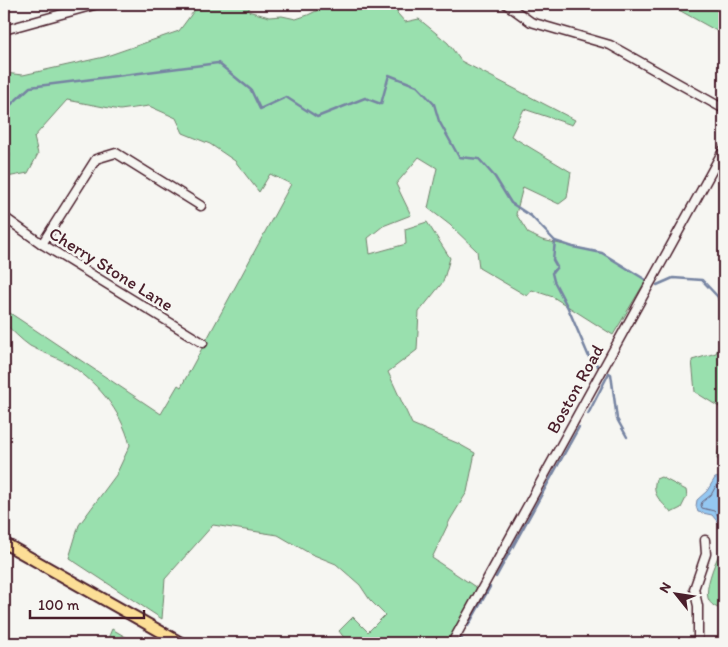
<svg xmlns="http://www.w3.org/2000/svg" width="728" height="647" font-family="Itim,sans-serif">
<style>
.green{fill:#99e0ae;stroke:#72806c}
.water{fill:#94c7f1;stroke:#7684a2}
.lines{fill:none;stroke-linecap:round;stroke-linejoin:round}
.shore{stroke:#68627a;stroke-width:1}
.stream{stroke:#7684a2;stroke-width:2.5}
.minor-casing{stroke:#4a1f2b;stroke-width:11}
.major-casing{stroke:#4a1f2b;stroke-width:14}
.minor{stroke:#f6f6f2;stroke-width:8}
.major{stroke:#fcde96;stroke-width:10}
.labels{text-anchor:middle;stroke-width:5;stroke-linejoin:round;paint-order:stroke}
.street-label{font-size:18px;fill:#4a1f2b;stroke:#f6f6f2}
</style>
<rect width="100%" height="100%" fill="#f6f6f2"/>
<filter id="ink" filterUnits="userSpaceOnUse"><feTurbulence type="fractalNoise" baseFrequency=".02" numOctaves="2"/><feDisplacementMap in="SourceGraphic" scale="10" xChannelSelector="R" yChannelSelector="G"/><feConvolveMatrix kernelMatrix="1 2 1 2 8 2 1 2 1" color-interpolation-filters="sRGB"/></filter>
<g filter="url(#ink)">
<g class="green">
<path d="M199,4h52l-3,7 21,6 13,-1 14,3 12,-4 22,-11h70l-3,9 8,9 14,-3 29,24 13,18 114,59 -3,5 -48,-16 -13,27 60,36 -4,26 -8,6 -36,-17 -7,27 12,19 14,7 60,13 44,27 -33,55 -60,-38 -21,-7 -5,6 -48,-28 -2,-17 -27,-26 -22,-17 9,-40 -18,-11 -23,27 15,31 -28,11 -15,12 2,16 36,-10 -1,-15 22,-7 23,36 -7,24 -24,30 -2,38 -29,22 24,52 45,19 18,10 -8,39 -17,28 -18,38 45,30 -30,55h-99l-9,-12 14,-14 15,15 17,-17 -15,-15 -10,-15 -24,-21 -27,-11 -31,-18 -65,-10 -48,54 -3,40 -93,-61 10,-33 37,-50 14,-30c-9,-35 -34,-65 -65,-83 -11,-6 -24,-10 -35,-16 -9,-6 -18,-16 -26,-23v-14l157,105 17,-29 3,2 110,-203 -21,-10 -11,18 -24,-31 -25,-17 -27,-11 -7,-15 -27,-12 -29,4 -53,-10 -33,37 4,17 -10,19 -21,4 3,-23 -6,-21v-60l19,2 81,-18 75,-26z"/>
<polygon points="668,4 724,4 724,35"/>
<polygon points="724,334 724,410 695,392 692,360 716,353"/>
<polygon points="724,416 724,463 717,459"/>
<path d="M661,477l25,13 1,6 -6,12 -10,5c-10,-13 -20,-17 -15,-34z"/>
<path d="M724,542v67l-1,1c-6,-2 -13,-5 -15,-12 -3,-10 6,-34 11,-43h3z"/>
<polygon points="112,629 136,643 106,643"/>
</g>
<polygon class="water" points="720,477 724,481 724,524 720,525 712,515 698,512 696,506 697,500 707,491 715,478"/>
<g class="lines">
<polyline class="shore" points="724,484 717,484 711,495 702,502 701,505 702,508 714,511 721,519 724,520"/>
<g class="stream">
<polyline points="4,111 30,87 218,63 251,90 260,109 286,97 317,117 365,98 381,104 389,75 417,86 434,104 439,121 459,157 479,159 495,177 511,203 531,216 555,241 573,247 602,253 646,280"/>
<polyline points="555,241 553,260 557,267 552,273 554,281 568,308 589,357 598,366"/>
<polyline points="657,285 673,278 702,280 718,297 724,316"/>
<polyline points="718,297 724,294"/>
<polyline points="609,373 611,374 617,419 627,437"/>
<polyline points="588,414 609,373"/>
<polyline points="496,577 579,427"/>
<polyline points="468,626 490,587"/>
<polyline points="460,643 462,639"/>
</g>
<g class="minor-casing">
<g id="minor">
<polyline points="506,4 531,22 610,45 724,109"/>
<polyline points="4,30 98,4"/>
<polyline points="4,217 42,244 203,343"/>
<polyline points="42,244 96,159 116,153 201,206"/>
<polyline points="452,643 724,149"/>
<polyline points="698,643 698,606 694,589 706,554 705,540"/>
</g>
</g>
<g class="major-casing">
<polyline id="major" points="4,543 181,643"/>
</g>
<use href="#minor" class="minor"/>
<use href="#major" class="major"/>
</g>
</g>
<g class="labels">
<g class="street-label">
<text transform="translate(111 269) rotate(32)" y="6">Cherry Stone Lane</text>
<text transform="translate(575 389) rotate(-61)" y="6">Boston Road</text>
</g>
</g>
<rect width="728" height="647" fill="none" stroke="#f6f6f2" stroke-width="20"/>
<rect x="10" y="10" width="708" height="627" fill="none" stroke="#4a1f2b" stroke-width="2" filter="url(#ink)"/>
<g transform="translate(676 594) rotate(300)" stroke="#f6f6f2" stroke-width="4" paint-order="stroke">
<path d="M0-4L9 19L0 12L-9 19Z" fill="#4a1f2b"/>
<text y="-8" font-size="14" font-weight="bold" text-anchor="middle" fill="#4a1f2b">N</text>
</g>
<path d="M30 610v8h114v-8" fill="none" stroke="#4a1f2b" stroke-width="2.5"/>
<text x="38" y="610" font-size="15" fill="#4a1f2b" stroke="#f6f6f2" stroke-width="4" paint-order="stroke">100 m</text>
</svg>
